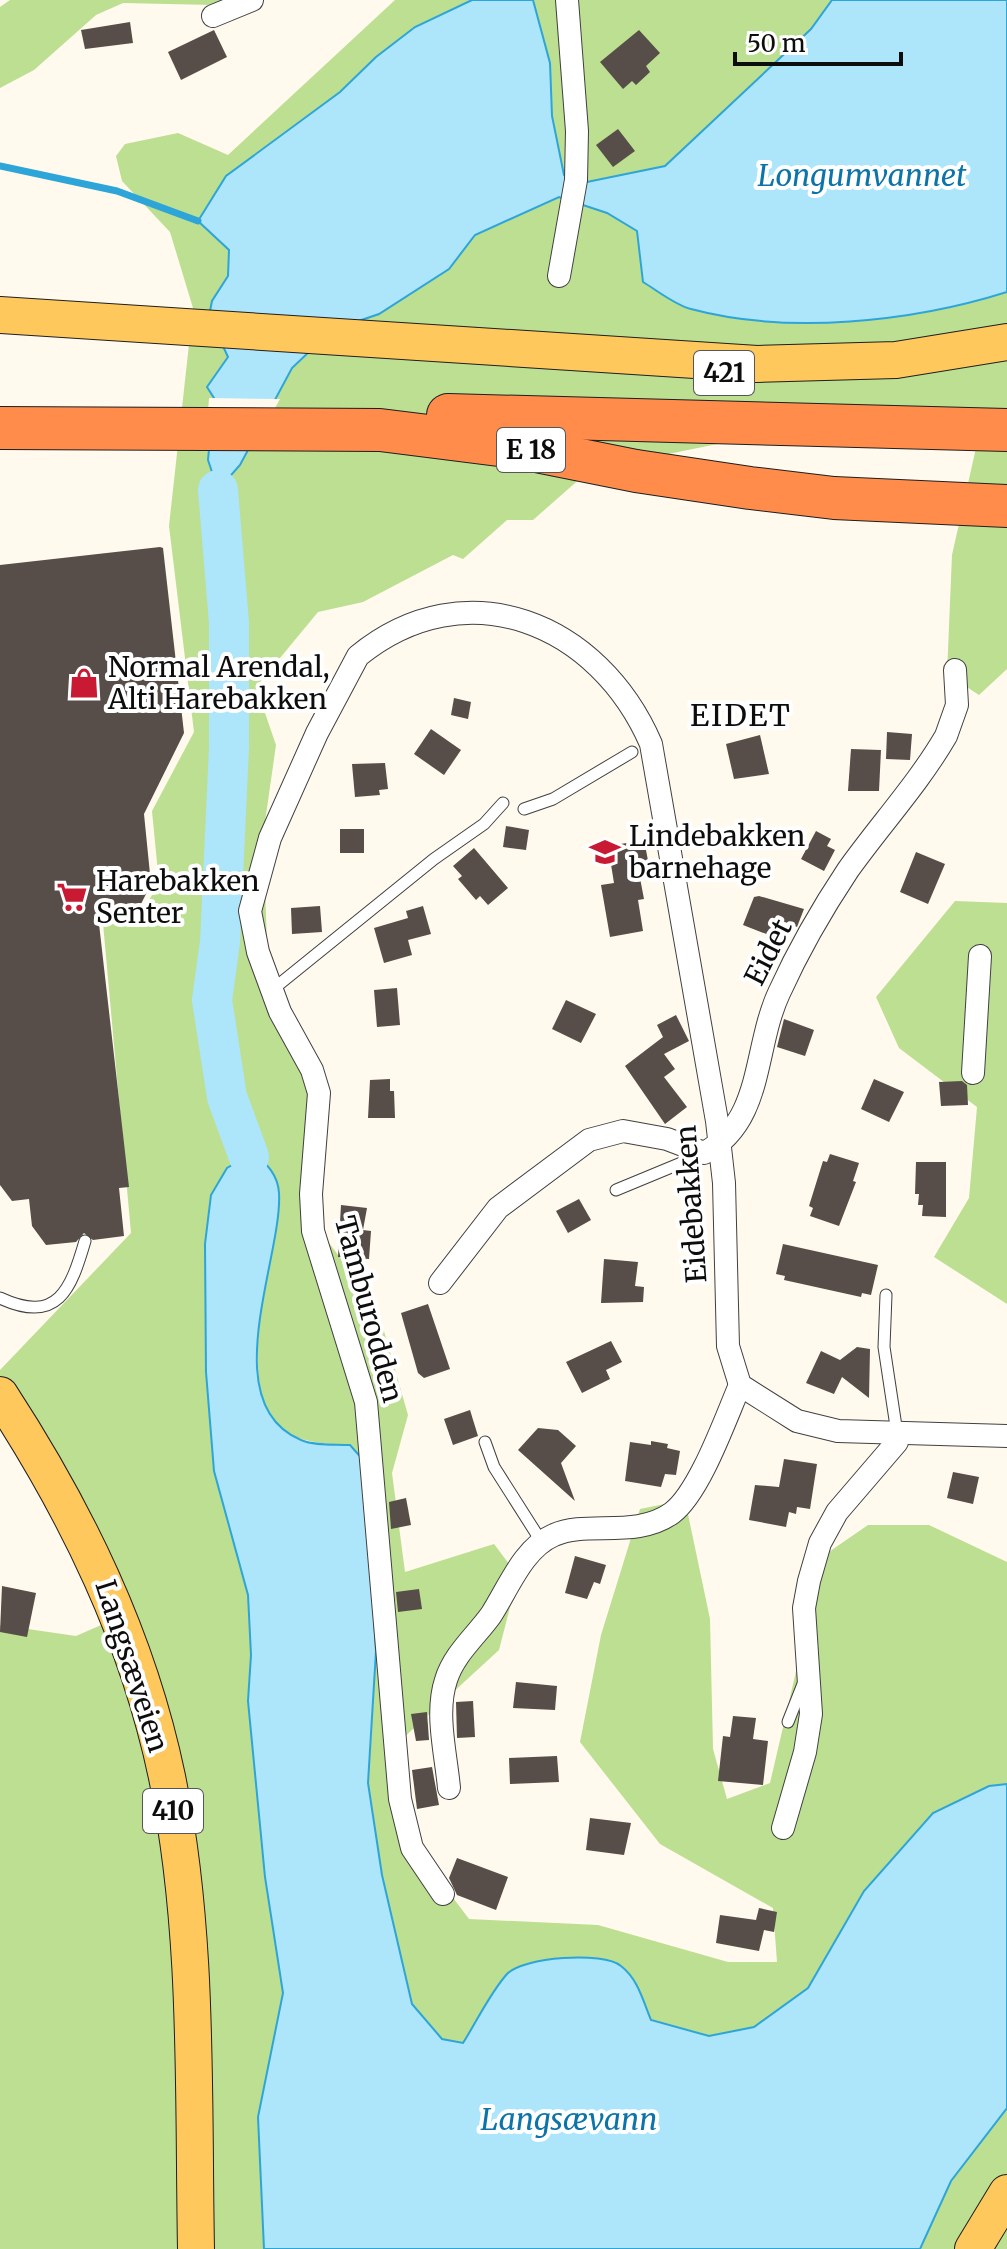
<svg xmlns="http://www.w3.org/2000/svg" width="1007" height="2249" font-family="Merriweather,serif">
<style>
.forest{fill:#bcdf91}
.water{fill:#ade5fb;stroke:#2ea5d8;stroke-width:2}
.pier{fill:#fffaed}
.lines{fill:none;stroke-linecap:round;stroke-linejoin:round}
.stream{stroke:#2ea5d8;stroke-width:7}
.river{stroke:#ade5fb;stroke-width:40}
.building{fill:#574d49}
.lane-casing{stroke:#404040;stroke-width:13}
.street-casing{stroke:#404040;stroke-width:24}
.primary-casing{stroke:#1e1e1e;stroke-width:38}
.highway-casing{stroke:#1e1e1e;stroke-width:44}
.lane{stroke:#fff;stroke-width:11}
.street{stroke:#fff;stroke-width:22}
.primary{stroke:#ffc85d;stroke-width:36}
.highway{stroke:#ff8c4b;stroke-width:42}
.labels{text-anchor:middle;stroke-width:8;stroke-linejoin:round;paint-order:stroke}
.shield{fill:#fff;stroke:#565656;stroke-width:2}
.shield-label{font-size:26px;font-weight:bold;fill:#0d0d0d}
.poi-label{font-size:28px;fill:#0d0d0d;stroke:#fff;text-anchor:start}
.street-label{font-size:28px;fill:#0d0d0d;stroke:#fff}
.water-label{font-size:30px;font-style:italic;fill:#0c74a9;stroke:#fff}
.neighbourhood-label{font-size:30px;letter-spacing:2px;fill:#0d0d0d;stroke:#fff}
</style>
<rect width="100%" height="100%" fill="#fffaed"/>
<g class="forest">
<polygon points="10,0 226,0 213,5 123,3 96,15 34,70 0,88 0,7"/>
<path d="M395,0h77l-96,57 -36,35 -114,84 -28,45 31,29 -1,26 -16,25 -3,14 19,42 -14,41 4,91 22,-24 52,-97 40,-38 31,-10 86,-51 26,-34 84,-38 48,16 30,18 6,51 364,11v376l-28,26 -32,-21 5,-119 28,-125 -258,13 -112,23 -27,10 -50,44h-26l-44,39 -10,-4 -90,47 -45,10 -62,75 20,58 -13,91 5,132 53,121 -10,129 67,92 30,105 -16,58 13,99 89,-28 24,32 -19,74 -98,90 10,102 58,77 129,6 130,37h49l-4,-54 -113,-64 -80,-102 21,-107 39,-126 45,-9 25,119 3,130 14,50 43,-16 53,-227 45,-31h61l78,37v222l-18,2 -125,105 -56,97 -54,39 -45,9 -58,-16c-8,-19 -13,-41 -30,-54 -18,-15 -98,-9 -114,8 -17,19 -30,47 -44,69l-21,-4 -30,-35 -30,-129 -14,-93 8,-131 -26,-206c-26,-2 -49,-1 -71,-18 -44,-33 -7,-186 0,-234l-25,-40 -27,15 -22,76 1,127 8,100 34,124 3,60 -3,46 17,176 18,116 -25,124 6,132h-264v-624l76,11 48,-21 -124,-187v-58l131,-137 -28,-310 38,-9 18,-31 -7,-72 42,-79 -25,-206 24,-218 -23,-76 -48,-51 -6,-25 9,-12 53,-11 50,22z"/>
<polygon points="533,0 832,0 811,29 665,166 587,182 564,175 552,116 550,63"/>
<polygon points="955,901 1007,903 1007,1304 934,1257 969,1198 977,1107 899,1048 876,997"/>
<polygon points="1007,2108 1007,2249 920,2249 951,2181"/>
</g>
<g class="water">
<path d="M472,0h61l17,63 2,53 12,59 23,7 78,-16 146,-137 21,-29h175v292c-95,30 -219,43 -316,17 -16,-4 -33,-18 -48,-27l-6,-51 -30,-18 -48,-16 -84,38 -26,34 -70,45 -47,16 -40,38 -52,97 -22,25 -10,-30 6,-62 -7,-11 21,-30 -19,-41 3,-15 16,-25 1,-26 -31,-29 28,-45 114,-84 36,-35 39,-30z"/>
<path d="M254,1153c13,11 24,22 25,40 4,63 -65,211 22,247 13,6 34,4 49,5l15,17 11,189 -8,132 14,92 30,129 30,35 21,4c14,-22 27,-50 44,-69 16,-17 96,-23 114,-8 17,13 22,35 30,54l58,16 45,-9 54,-39 56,-97 69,-78 56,-27 18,-2v324l-56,73 -31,68h-656l-6,-132 25,-124 -18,-116 -17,-176 3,-46 -3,-60 -34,-124 -8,-99 -1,-128 6,-49 16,-27z"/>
</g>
<polygon class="pier" points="209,398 280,399 259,438 206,437"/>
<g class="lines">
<polyline class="stream" points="0,166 117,191 198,221"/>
<polyline class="river" points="218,490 229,623 229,747 220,942 212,1000 227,1097 249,1157"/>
</g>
<g class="building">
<polygon points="130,22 133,43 85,49 81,30"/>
<polygon points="214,30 227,57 181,80 168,52"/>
<polygon points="639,30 660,53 646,66 650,72 636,85 632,81 623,89 600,62"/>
<polygon points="618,129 635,151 613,167 596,145"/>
<polygon points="160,547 163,548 184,733 144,814 151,884 138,910 98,915 129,1187 119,1188 124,1236 93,1240 84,1233 76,1242 46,1245 32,1226 29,1199 12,1201 0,1185 0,565"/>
<polygon points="454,698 471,702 468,719 451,715"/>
<polygon points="431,729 461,750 444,775 414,754"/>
<polygon points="887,732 912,734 910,760 886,759"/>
<polygon points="760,735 769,774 734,779 726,744"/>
<polygon points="851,749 881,750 879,791 848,791"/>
<polygon points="385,763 388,789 379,790 380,795 355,797 352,764"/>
<polygon points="506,826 529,830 526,850 503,847"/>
<rect x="340" y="829" width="24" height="24"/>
<polygon points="816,831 831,839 827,846 835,850 824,871 801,859"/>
<polygon points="639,841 640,846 645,845 651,876 640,878 644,899 638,900 643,931 610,937 601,885 614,883 608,846"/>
<polygon points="474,848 508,888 488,905 480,896 476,900 458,879 462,876 453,866"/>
<polygon points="916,852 945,864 928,904 900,892"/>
<polygon points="759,896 804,909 797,927 780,920 774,937 743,925 754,897"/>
<polygon points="320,906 322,932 292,934 291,908"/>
<polygon points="423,906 431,934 408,940 412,955 384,963 374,928 408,918 406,911"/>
<polygon points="397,988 400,1025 377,1027 374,990"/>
<polygon points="566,1000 596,1014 581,1043 552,1029"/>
<polygon points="676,1015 689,1041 664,1054 675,1069 664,1077 687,1107 665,1124 625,1066 663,1037 657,1025"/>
<polygon points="784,1019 814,1030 805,1056 777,1047"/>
<polygon points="390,1079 390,1091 394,1091 395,1118 368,1118 370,1080"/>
<polygon points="874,1079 904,1092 889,1122 861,1109"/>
<polygon points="962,1081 967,1085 968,1105 941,1106 939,1082"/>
<polygon points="830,1154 859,1163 853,1181 856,1182 839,1226 810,1216 813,1208 809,1206 823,1161 827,1162"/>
<polygon points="916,1162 946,1162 946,1217 922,1216 923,1205 918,1205 919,1194 915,1194"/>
<polygon points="579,1199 591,1220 568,1233 556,1211"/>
<polygon points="341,1205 367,1208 363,1230 371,1231 369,1259 338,1257"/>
<polygon points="783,1244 878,1265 871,1295 862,1293 861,1297 784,1280 785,1276 776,1274"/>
<polygon points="604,1259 638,1262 635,1286 644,1287 643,1302 601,1303"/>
<polygon points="428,1304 450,1369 424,1378 418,1373 401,1313"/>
<polygon points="611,1341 622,1362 606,1370 610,1379 582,1393 566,1362"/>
<polygon points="857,1347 870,1349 869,1398 842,1377 834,1394 806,1383 821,1351 840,1360"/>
<polygon points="470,1410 478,1436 453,1445 444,1419"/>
<polygon points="538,1428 558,1430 576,1446 561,1463 575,1501 518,1450"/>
<polygon points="651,1441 668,1444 667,1448 680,1451 676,1475 665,1474 661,1487 625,1481 630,1442 651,1445"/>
<polygon points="784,1459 817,1464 810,1509 797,1507 796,1514 789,1512 786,1527 749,1520 755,1485 779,1487"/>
<polygon points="953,1472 979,1477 973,1504 947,1498"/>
<polygon points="406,1498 411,1525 391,1529 389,1502"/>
<polygon points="575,1556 606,1565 600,1584 594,1582 587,1599 565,1593"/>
<polygon points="2,1586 36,1593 27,1637 0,1632"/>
<polygon points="419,1589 422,1609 398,1612 396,1592"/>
<polygon points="516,1682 557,1686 555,1710 513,1708"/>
<polygon points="473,1701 475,1737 457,1738 456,1702"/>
<polygon points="427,1712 429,1740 416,1741 411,1714"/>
<polygon points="733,1716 756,1718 753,1739 768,1741 763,1785 718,1781 723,1736 730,1737"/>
<polygon points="557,1756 559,1782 510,1784 509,1758"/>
<polygon points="432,1767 439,1805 417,1809 412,1770"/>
<polygon points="590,1818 631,1823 624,1855 586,1850"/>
<polygon points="457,1858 508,1877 496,1910 457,1895 449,1878"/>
<polygon points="759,1908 777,1912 774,1932 764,1930 759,1951 716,1943 720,1915 756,1920"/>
</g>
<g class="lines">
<g class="lane-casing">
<g id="lane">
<polyline points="524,809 553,799 632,752"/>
<polyline points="272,990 434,859 484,824 503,803"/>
<polyline points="616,1190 703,1154"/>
<polyline points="886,1295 884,1347 897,1433"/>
<path d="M0,1298c58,27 71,-9 85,-57"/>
<polyline points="485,1442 494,1467 541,1541"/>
<polyline points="788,1722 803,1684"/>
</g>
</g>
<g class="street-casing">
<g id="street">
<polyline points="213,16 252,0"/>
<polyline points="559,276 576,180 577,131 567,0"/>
<polyline points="973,1073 980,956"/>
<path d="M440,1283l58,-75 91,-68 34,-9 44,8 37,14c60,-32 49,-104 75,-160 19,-42 43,-84 69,-123 32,-45 70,-86 98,-134l11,-31 -2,-35"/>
<path d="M449,1788c-3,-34 -14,-75 -3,-108 8,-26 30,-44 45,-65 17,-26 32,-67 63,-80 33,-15 82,4 118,-22 28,-21 54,-96 68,-128"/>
<polyline points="783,1828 805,1752 811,1714 804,1608 809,1581 820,1543 837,1512 897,1442 897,1433"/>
<path d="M443,1894l-31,-46 -12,-49 -34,-397 -53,-171 -2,-37 8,-101 -7,-23 -32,-58 -22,-60 -8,-41 20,-73 47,-105 41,-77c108,-88 241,-33 293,88l66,377 7,62 4,163 12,39 57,36 41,10 169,5"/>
</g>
</g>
<g class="primary-casing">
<g id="primary">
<polyline points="0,315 757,364 896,360 1007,342"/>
<path d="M0,1395c77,118 138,243 167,382 32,154 26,315 29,472"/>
<polyline points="973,2249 1007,2193"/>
</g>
</g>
<g class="highway-casing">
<g id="highway">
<polyline points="448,415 1007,430"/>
<polyline points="0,428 380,430 516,447 636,471 750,488 834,498 1007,506"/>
</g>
</g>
<use href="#lane" class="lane"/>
<use href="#street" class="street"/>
<use href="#primary" class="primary"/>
<use href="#highway" class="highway"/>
</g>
<defs>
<g id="shop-bare" transform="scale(2.4)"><path d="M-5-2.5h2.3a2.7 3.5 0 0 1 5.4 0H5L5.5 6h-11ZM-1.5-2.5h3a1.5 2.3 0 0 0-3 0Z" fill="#c91a33" stroke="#fff" stroke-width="2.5" paint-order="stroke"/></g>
<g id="school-bare" transform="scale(2.4)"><path d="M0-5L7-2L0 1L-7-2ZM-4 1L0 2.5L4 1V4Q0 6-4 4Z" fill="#c91a33" stroke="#fff" stroke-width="2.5" paint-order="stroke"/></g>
<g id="supermarket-bare" transform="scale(2.4)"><path d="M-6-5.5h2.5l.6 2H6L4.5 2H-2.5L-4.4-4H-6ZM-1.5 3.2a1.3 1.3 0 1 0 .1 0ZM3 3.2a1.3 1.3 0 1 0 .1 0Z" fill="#c91a33" stroke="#fff" stroke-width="2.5" paint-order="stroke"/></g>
</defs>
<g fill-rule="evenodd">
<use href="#shop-bare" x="84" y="683"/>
<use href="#school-bare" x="605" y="852"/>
<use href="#supermarket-bare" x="72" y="897"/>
</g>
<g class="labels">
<g class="shield">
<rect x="694" y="351" width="60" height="44" rx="6"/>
<rect x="497" y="428" width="68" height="44" rx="6"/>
<rect x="143" y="1789" width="60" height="44" rx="6"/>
</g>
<g class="shield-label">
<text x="724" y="382">421</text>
<text x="531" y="459">E 18</text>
<text x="173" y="1820">410</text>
</g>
<g class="poi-label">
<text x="108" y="677">Normal Arendal,<tspan x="108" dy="32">Alti Harebakken</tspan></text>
<text x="629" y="846">Lindebakken<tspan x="629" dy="32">barnehage</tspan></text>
<text x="96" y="891">Harebakken<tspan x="96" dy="32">Senter</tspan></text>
</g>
<g class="street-label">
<text transform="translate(768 952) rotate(-63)" y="10">Eidet</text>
<text transform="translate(691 1204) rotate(-94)" y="10">Eidebakken</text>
<text transform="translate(369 1309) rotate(75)" y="10">Tamburodden</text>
<text transform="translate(132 1666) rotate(72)" y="10">Langsæveien</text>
</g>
<g class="water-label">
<text x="862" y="186">Longumvannet</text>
<text x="569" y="2130">Langsævann</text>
</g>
<g class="neighbourhood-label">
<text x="741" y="726">EIDET</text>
</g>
</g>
<path d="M735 52v12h166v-12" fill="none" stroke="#0d0d0d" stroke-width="4"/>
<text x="747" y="52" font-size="24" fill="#0d0d0d" stroke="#ffffff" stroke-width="6" paint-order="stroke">50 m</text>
</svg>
